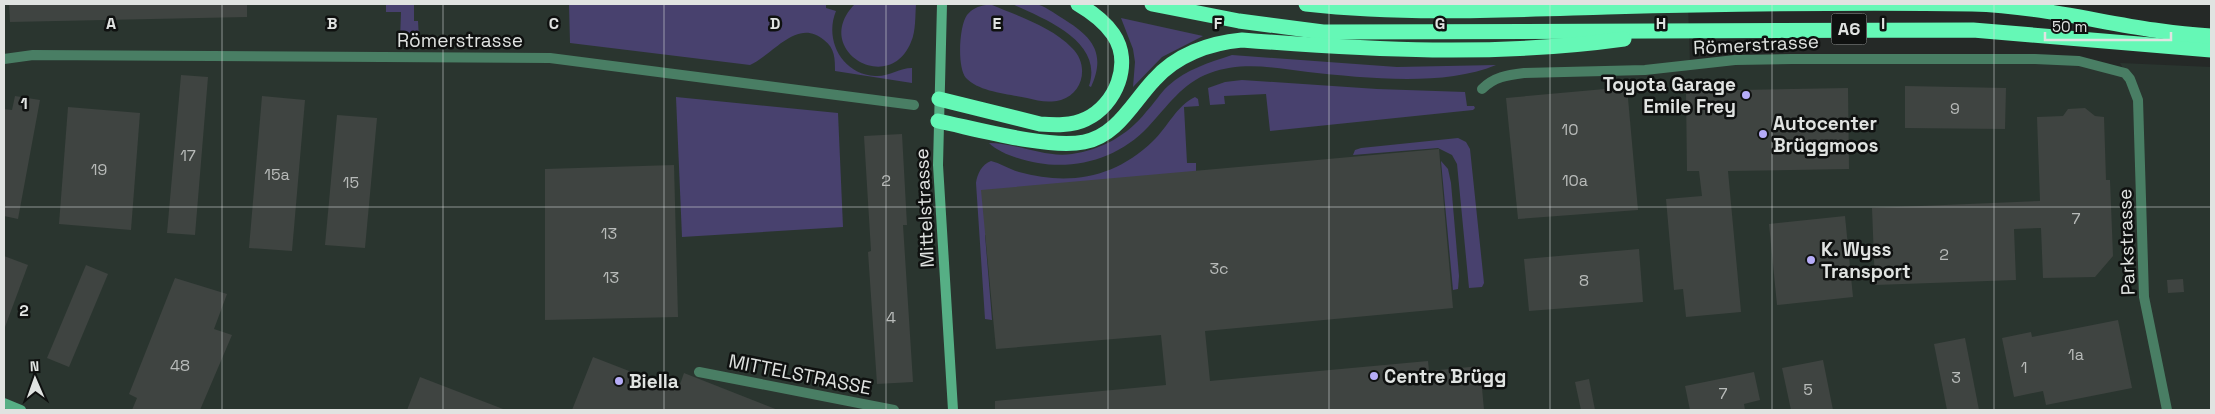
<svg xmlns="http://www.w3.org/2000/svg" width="2215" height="414" font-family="'Space Grotesk',sans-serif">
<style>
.built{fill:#2a352f}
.green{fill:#48416e}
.building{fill:#3f4441}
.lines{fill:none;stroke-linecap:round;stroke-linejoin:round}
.street{stroke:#497e64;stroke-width:10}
.secondary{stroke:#56af85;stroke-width:10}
.highway{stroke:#65f8b6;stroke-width:15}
.grid{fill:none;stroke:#e0e3e1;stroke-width:1;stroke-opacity:0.55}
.poi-dot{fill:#b6acf8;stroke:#0f1110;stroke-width:2}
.labels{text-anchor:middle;stroke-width:5;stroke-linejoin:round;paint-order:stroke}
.number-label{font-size:16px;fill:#b8bbb9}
.shield{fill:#0f1110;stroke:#a1a4a2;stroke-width:1}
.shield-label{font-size:18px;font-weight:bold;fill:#e0e3e1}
.street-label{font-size:19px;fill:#e0e3e1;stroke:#0f1110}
.poi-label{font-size:19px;font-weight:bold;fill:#e0e3e1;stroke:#0f1110;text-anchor:start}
.grid-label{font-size:16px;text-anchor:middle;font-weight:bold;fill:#e0e3e1;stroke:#0f1110;stroke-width:5;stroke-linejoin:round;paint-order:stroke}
</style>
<rect width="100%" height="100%" fill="#252927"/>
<polygon class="built" points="4,4 1688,4 1690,64 2035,59 2125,72 2120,63 2211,67 2211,410 4,410"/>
<g class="green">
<polygon points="386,4 414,4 414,21 418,21 419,39 400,40 401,12 386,12"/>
<path d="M569,4h257v4l10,3c-12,29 6,63 39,65 14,1 24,-8 37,-8v15l-77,-12c0,-12 0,-23 -11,-31 -27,-23 -51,15 -74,25l-180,-22z"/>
<path d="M855,4h61c-1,12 0,27 -5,38 -22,55 -101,7 -56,-38z"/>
<path d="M1012,4c7,0 16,-2 23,0 9,1 20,10 27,14 29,18 45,34 29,69l-2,-1c15,-45 -45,-67 -77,-82z"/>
<path d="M986,5h6c26,11 60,22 80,43 17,16 12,45 -11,52 -12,3 -23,1 -34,-2 -18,-4 -48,-6 -61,-20 -9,-10 -7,-52 1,-63 5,-6 11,-9 19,-10z"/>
<polygon points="1121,18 1203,36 1162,57 1133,87 1135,62 1133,49"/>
<path d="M1232,55l165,12 99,-2c-53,22 -131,13 -188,7 -32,-4 -66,-11 -98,1 -28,10 -42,33 -62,54 -28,30 -70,43 -110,36 -16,-3 -38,-9 -49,-20 28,0 55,15 83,11 29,-4 56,-19 74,-42 8,-8 14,-19 22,-26 19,-17 40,-23 64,-31z"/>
<polygon points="1242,80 1377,89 1465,92 1467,106 1474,106 1475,108 1473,110 1270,131 1266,94 1224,96 1225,104 1210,105 1208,88 1225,82"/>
<polygon points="676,97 838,113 843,227 682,237"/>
<path d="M1195,97l3,2 1,7 -15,1 3,56h9v8l-211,64 7,85 -7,-1 -9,-136c1,-9 6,-19 15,-22 9,2 18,8 28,11 50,14 96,6 134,-31 14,-13 24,-36 42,-44z"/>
<polygon points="1458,138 1466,142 1470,149 1484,283 1482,287 1469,288 1457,164 1452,155 1438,148 1353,155 1355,150 1361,148"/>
<polygon points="1441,161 1448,169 1451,183 1459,276 1458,289 1453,290"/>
</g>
<g class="building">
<polygon points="9,4 247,4 247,17 10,22"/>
<polygon points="181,75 208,77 195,235 167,233"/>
<polygon points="1905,86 2006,88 2005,129 1905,128"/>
<polygon points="1627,87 1638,210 1518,219 1506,98"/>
<polygon points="1848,88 1849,169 1728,171 1741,312 1686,317 1683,289 1674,290 1666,199 1702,196 1699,171 1687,171 1686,91"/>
<polygon points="15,96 40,100 18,219 4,216 4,109 12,110"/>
<polygon points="262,96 305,100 292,251 249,248"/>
<polygon points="68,107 140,113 131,230 59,224"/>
<polygon points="2085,108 2095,116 2104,117 2106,180 2110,180 2113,256 2095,277 2043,278 2041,228 2014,229 2016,280 1875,285 1872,208 2040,201 2037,117 2063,116 2068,109"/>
<polygon points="337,115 377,118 365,248 325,245"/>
<polygon points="902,134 907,225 903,225 913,382 877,384 868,252 871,251 864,136"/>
<polygon points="1439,149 1453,308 1205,331 1210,381 1428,361 1429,371 1480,366 1484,410 995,410 995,401 1166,385 1161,335 996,349 981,190"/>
<polygon points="674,165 678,317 545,320 545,169"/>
<polygon points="1845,216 1853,297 1777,305 1769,224"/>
<polygon points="1639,249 1643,302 1529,311 1524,259"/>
<polygon points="4,256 28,265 5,327 4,326"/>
<polygon points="86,265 108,274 69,367 47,358"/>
<polygon points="175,278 227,294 214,329 232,335 200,410 132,410 137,398 129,394"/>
<polygon points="2183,279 2184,292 2168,293 2167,280"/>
<polygon points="2118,320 2132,388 2046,405 2043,391 2014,397 2002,338 2031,332 2032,337"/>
<polygon points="1965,338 1979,410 1947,410 1934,344"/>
<polygon points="593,357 678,390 684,373 778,410 572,410"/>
<polygon points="1823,360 1833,410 1791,410 1782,368"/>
<polygon points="1754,372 1760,400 1744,404 1745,410 1690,410 1685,386"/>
<polygon points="420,377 503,409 502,410 407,410"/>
<polygon points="1589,379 1595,410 1581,410 1575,382"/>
</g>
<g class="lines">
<g class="street">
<polyline points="4,59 33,55 550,58 914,105"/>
<path d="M1482,89c12,-12 25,-14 42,-16l121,-3 90,-10 57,-1h243l44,2 46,12 5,6 8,21 6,197 23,113"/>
<polyline points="699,372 894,410"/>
</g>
<g class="secondary">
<polyline points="942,4 938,165 953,410"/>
<polyline points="4,403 21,410"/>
</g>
<g class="highway">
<polyline points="1152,4 1239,21 1323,32 1973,30 2211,50"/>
<path d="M1306,4c100,11 200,6 301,3 121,-3 243,-5 365,-3 81,2 159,28 239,32"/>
<path d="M939,99l101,25c14,1 32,2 46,-5 30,-14 47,-56 27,-85 -9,-13 -23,-23 -35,-30"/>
<path d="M938,121c39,8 110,28 146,21 33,-6 49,-40 70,-62 22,-25 55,-37 88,-40 129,10 252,17 382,-1"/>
</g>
</g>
<path class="grid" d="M222,4v406M443,4v406M664,4v406M886,4v406M1108,4v406M1329,4v406M1550,4v406M1772,4v406M1994,4v406M4,207h2207"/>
<g class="poi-dot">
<circle cx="1746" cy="95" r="5"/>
<circle cx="1763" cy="134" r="5"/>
<circle cx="1811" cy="260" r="5"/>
<circle cx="1374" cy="376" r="5"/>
<circle cx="619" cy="381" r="5"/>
</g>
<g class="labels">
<g class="number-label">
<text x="1955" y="114">9</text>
<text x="1570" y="135">10</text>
<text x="188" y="161">17</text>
<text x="99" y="175">19</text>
<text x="277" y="180">15a</text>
<text x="886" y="186">2</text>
<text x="1575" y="186">10a</text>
<text x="351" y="188">15</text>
<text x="2076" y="224">7</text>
<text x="609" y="239">13</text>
<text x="1944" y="260">2</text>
<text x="1219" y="274">3c</text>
<text x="611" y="283">13</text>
<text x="1584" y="286">8</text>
<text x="891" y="323">4</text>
<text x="2076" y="360">1a</text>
<text x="180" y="371">48</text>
<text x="2024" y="373">1</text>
<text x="1956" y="383">3</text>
<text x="1808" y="395">5</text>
<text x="1723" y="399">7</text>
</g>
<rect class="shield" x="1831.5" y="13.5" width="35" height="31" rx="4"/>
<g class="shield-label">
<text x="1849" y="35">A6</text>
</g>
<g class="street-label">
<text x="460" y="47">Römerstrasse</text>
<text transform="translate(1756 44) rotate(-3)" y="7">Römerstrasse</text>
<text transform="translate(924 208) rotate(-93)" y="7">Mittelstrasse</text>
<text transform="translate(2126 242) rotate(-92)" y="7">Parkstrasse</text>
<text transform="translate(800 374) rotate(11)" y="7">MITTELSTRASSE</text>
</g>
<g class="poi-label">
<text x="1736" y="91" text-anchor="end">Toyota Garage<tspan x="1736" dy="22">Emile Frey</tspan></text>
<text x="1773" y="130">Autocenter<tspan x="1773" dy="22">Brüggmoos</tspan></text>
<text x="1821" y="256">K. Wyss<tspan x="1821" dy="22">Transport</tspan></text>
<text x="1384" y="383">Centre Brügg</text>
<text x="629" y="388">Biella</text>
</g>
</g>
<g class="grid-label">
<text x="111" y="29">A</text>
<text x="332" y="29">B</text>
<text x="554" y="29">C</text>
<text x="775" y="29">D</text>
<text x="997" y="29">E</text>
<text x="1218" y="29">F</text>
<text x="1440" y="29">G</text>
<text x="1661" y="29">H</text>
<text x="1883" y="29">I</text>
<text x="24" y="109">1</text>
<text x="24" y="316">2</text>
</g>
<rect width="2215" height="414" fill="none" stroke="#e0e3e1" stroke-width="10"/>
<g transform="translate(35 379) rotate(358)" stroke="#0f1110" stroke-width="4" paint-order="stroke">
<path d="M0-4L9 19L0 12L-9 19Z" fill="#e0e3e1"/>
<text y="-8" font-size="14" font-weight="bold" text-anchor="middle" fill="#e0e3e1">N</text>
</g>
<path d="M2045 32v8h126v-8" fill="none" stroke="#e0e3e1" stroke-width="2.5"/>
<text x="2052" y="32" font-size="15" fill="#e0e3e1" stroke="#0f1110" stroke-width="4" paint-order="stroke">50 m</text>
</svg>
